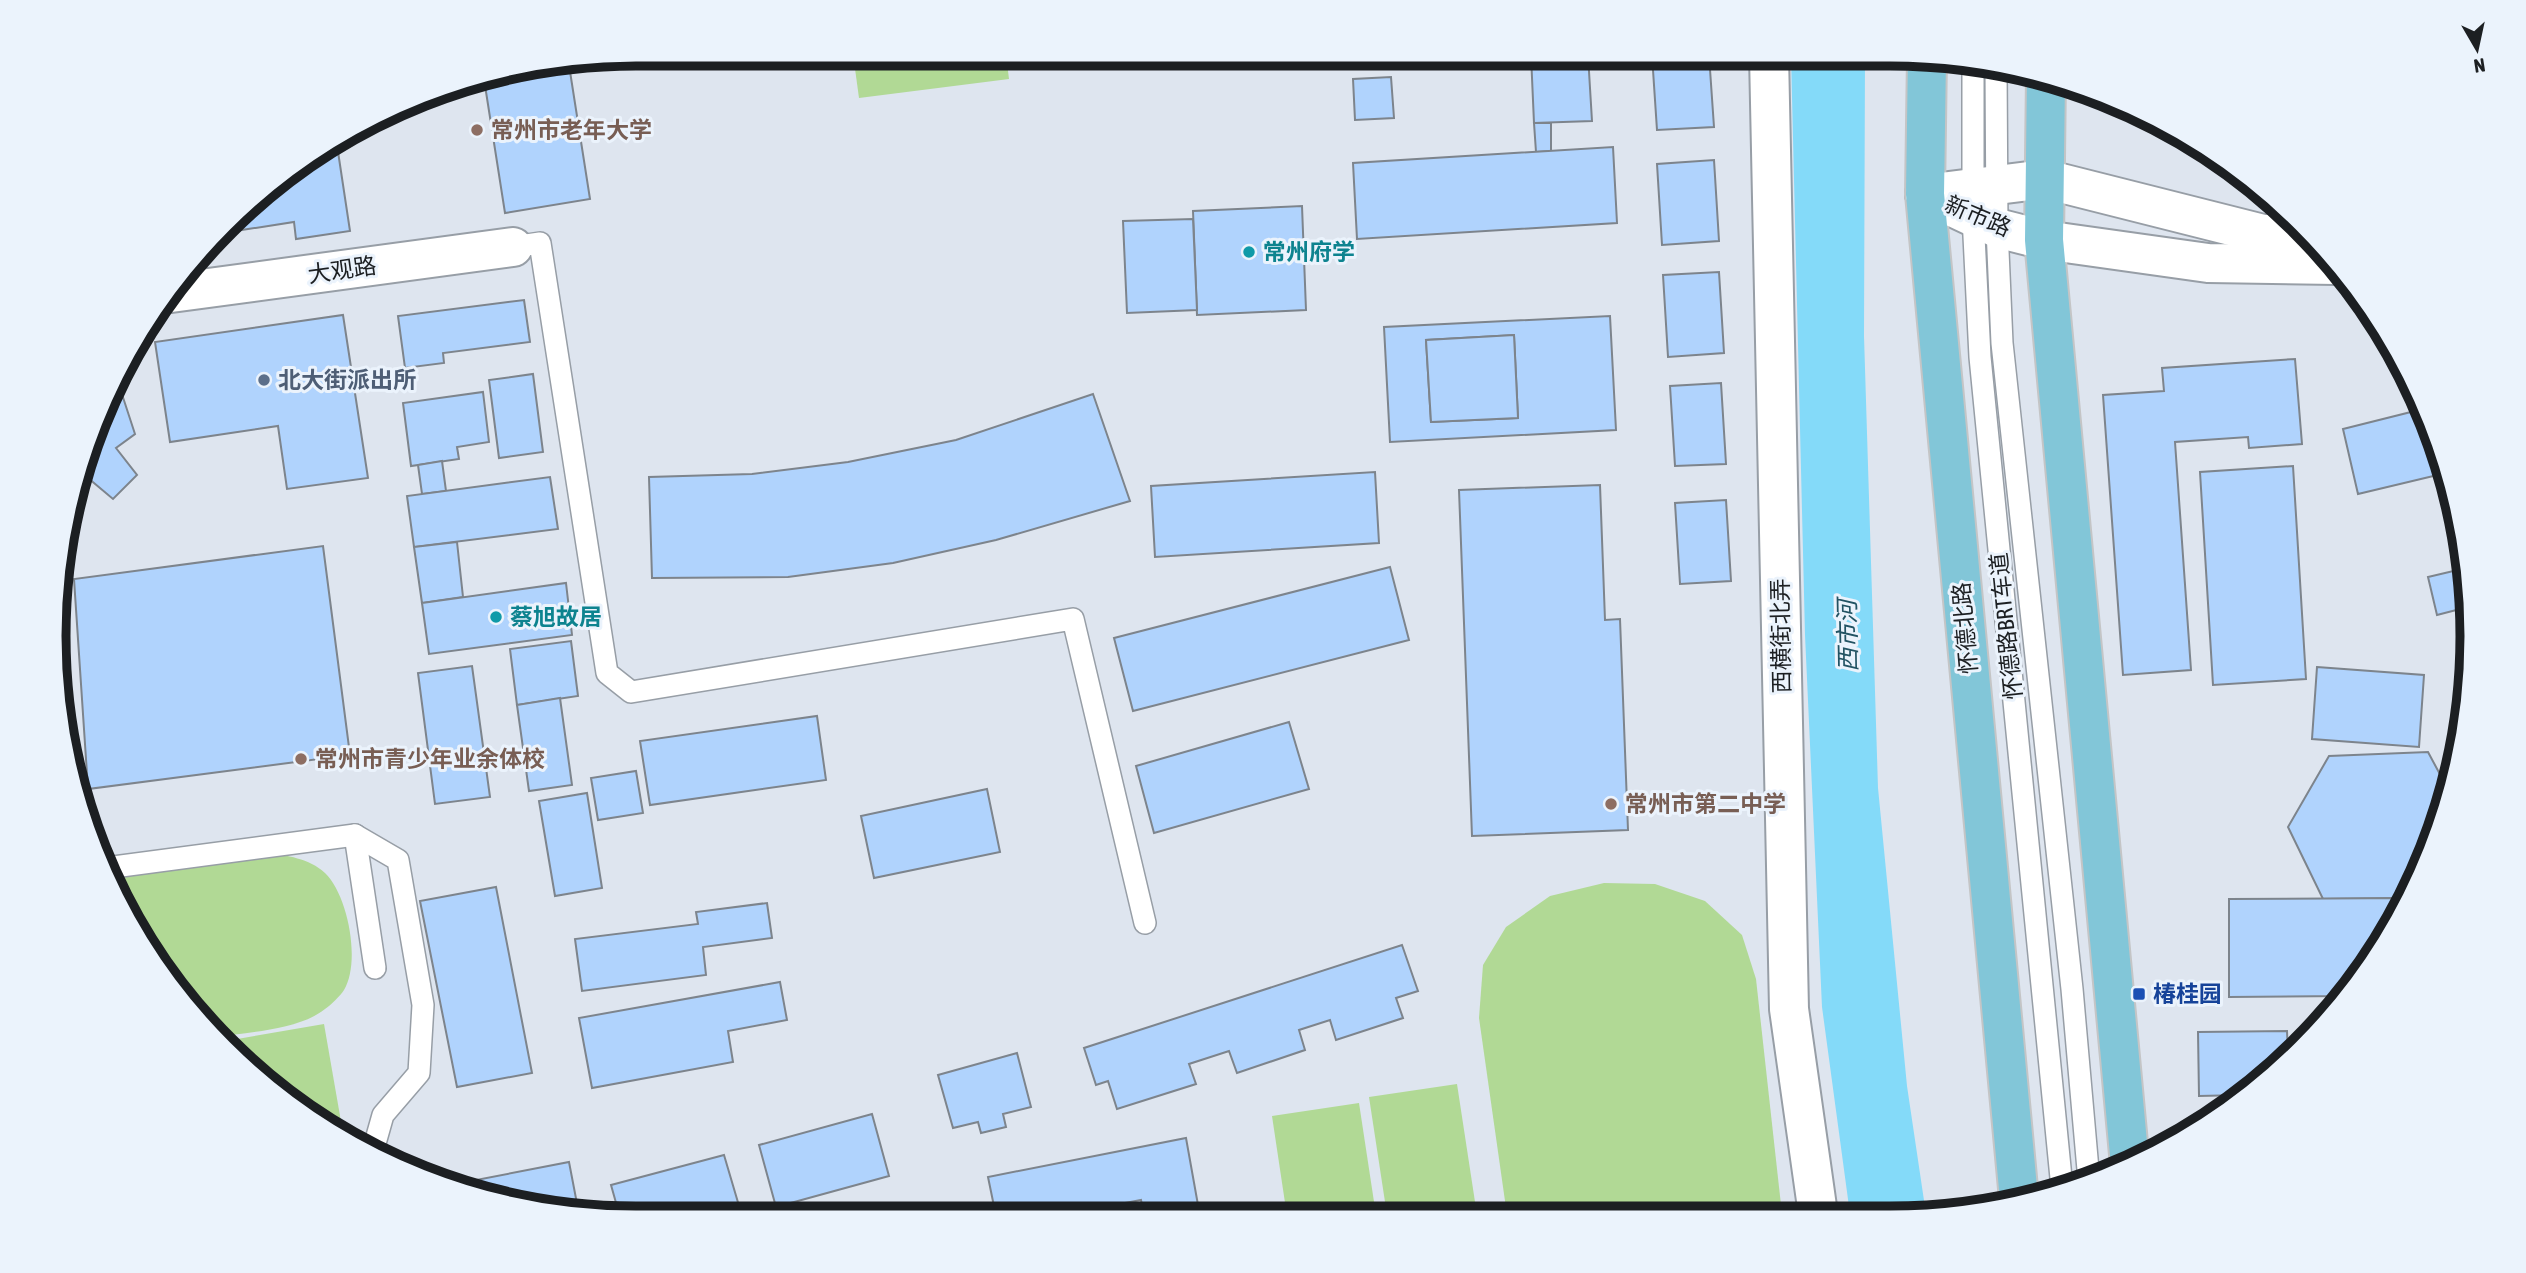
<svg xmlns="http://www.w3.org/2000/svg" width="2526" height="1273" font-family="'Asap Condensed','Noto Sans SC',sans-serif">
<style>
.green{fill:#b1d995}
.water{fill:#84daf9}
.building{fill:#b0d3fd;stroke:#7d848c;stroke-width:2;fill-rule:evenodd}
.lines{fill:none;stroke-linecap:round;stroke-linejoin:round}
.service-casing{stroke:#979ea6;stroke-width:24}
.minor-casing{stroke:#979ea6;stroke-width:42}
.tertiary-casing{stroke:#979ea6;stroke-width:42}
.primary-casing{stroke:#c4c5c6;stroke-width:42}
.service{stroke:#fff;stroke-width:21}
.minor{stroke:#fff;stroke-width:38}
.tertiary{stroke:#fff;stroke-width:38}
.primary{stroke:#82c6d8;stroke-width:38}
.education-dot{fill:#8d6e63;stroke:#ebf3fc;stroke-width:2.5}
.culture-dot{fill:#0f9aa8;stroke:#ebf3fc;stroke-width:2.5}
.service-dot{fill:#5c6f8a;stroke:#ebf3fc;stroke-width:2.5}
.transit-dot{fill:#1a4fb4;stroke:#ebf3fc;stroke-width:2.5}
.labels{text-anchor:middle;stroke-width:6;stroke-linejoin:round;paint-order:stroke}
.education-label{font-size:23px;font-weight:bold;fill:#785e54;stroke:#ebf3fc;text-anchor:start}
.street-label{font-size:23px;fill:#1c1f22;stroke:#ebf3fc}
.culture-label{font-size:23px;font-weight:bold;fill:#0d838f;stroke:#ebf3fc;text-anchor:start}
.service-label{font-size:23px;font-weight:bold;fill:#4e5e75;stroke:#ebf3fc;text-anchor:start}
.transit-label{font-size:23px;font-weight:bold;fill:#164399;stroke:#ebf3fc;text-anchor:start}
.water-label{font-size:24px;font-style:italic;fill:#225363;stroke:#ebf3fc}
.rim{fill:none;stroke:#1c1f22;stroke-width:9}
</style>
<rect width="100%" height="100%" fill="#dee5ef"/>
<g class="green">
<polygon points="853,54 1006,55 1009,79 859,98"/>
<path d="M266,852c21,4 43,6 59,21 23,22 36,89 19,117 -4,6 -13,15 -19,19 -26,21 -76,23 -108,28l-103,-143 -5,-17z"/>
<polygon points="1604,883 1655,884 1705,901 1742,935 1756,979 1782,1214 1507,1215 1479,1018 1483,965 1506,927 1550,896"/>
<polygon points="324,1024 343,1133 225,1048 220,1042"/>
<polygon points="1457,1084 1477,1215 1387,1215 1369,1097"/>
<polygon points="1359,1103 1376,1215 1287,1216 1272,1116"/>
</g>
<polygon class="water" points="1791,55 1865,55 1864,336 1878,788 1907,1086 1926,1214 1850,1214 1822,1007 1805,635"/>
<g class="building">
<polygon points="1531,55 1588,55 1592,121 1534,123"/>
<polygon points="1652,55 1709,55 1714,127 1657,130"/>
<polygon points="569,65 590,199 505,213 484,79"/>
<polygon points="1391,77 1394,118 1355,120 1353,79"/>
<polygon points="2131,108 2147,114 2156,120 2140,119"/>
<polygon points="2140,119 2155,120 2244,174 2260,190"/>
<polygon points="1534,123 1551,123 1551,151 1536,152"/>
<polygon points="337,145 350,231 296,239 294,222 229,232 282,175"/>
<polygon points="1613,147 1617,223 1357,239 1353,163"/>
<polygon points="1714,160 1719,241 1662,245 1657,164"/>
<polygon points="1302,206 1306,310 1197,315 1193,211"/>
<polygon points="1193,219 1197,310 1127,313 1123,221"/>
<polygon points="1719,272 1724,353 1668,357 1663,275"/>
<polygon points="524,300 530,342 443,353 444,363 405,368 398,316"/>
<polygon points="343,315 368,478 287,489 278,426 170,442 155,342"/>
<path d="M1610,316l6,114 -226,12 -6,-115zM1514,335l4,83 -87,4 -5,-82z"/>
<polygon points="1514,335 1518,418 1431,422 1426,340"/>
<polygon points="2295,359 2302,444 2249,448 2248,437 2175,442 2191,670 2123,675 2103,395 2164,391 2162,368"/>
<polygon points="533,374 543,452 499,458 489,380"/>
<polygon points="117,379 135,434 116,448 137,475 113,499 88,478 73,497 98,414"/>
<polygon points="1721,383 1726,464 1675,466 1670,386"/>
<polygon points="483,392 489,442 457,447 459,459 411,466 403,403"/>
<polygon points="1093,394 1130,501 996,540 893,563 788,577 652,578 649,477 752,474 848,462 956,440"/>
<polygon points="2423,409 2441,449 2446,473 2358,494 2343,429"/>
<polygon points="442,461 446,491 422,494 418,465"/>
<polygon points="2293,466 2306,679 2213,685 2200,472"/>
<polygon points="1375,472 1379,543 1155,557 1151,486"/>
<polygon points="550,477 558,529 414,547 407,496"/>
<polygon points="1600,485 1605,620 1620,619 1628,830 1472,836 1459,490"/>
<polygon points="1726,500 1731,581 1680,584 1675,503"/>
<polygon points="65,537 69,570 64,571"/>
<polygon points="457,542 463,597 422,603 414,547"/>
<polygon points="323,546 350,755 88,789 74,579"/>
<polygon points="2465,554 2468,607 2437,615 2428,577 2462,569 2460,555"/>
<polygon points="1390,567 1409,640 1133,711 1114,638"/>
<polygon points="566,583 572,635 429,654 422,603"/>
<polygon points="63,598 64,598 75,765 59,712"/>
<polygon points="571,641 578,696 517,705 510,649"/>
<polygon points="472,666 490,797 435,804 418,673"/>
<polygon points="2317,667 2424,675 2419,747 2312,739"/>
<polygon points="560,698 572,785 529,791 517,705"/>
<polygon points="817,716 826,780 650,805 640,741"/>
<polygon points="1289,722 1309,789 1154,833 1136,766"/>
<polygon points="2428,752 2450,793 2409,898 2323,899 2288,827 2329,756"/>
<polygon points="636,771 643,813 598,820 591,778"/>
<polygon points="987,789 1000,852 874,878 861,816"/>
<polygon points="587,793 602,888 555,896 539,801"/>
<polygon points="496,887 532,1073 457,1087 420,901"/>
<polygon points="2409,898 2344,996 2229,997 2229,899"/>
<polygon points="767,903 772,938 703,947 706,975 582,991 575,939 698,924 696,912"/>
<polygon points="1402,945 1418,991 1396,998 1403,1018 1336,1040 1330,1020 1299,1030 1305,1050 1237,1073 1229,1051 1189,1064 1196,1084 1117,1109 1108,1081 1096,1085 1084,1048"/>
<polygon points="780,982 787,1020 728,1031 733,1062 592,1088 579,1018"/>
<polygon points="2287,1031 2288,1055 2242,1095 2199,1096 2198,1032"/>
<polygon points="1017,1053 1031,1107 1003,1114 1006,1127 981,1133 978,1122 953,1128 938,1075"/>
<polygon points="872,1114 889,1176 776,1207 759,1145"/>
<polygon points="1186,1138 1198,1205 1144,1215 1141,1200 1104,1207 1106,1216 1069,1216 1068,1214 996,1216 988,1177"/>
<polygon points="724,1155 742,1216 620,1217 611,1185"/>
<polygon points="569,1162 579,1214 486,1199 450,1185"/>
<polygon points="934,1211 935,1217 900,1217"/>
</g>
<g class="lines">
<g class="service-casing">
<g id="service">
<polyline points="1973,63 1973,216 1980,357 2062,1188"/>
<polyline points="1996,67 1997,228 2002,343 2072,989 2089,1181"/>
<polyline points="513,247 540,243 607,673 631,692 1073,619 1145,923"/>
<polyline points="355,835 375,968"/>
<polyline points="106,868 355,835 398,860 423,1005 419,1073 383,1115 372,1154"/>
</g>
</g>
<g class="minor-casing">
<g id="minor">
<polyline points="1769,55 1789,1009 1818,1214"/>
<polyline points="171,293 513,247"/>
</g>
</g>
<g class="tertiary-casing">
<g id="tertiary">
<polyline points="1925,194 1997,228 2044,240 2208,263 2336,265"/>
<polyline points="1925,194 2045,179 2263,234 2308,234"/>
</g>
</g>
<g class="primary-casing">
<g id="primary">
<polyline points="1927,56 1925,194 2019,1199"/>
<polyline points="2046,76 2044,240 2130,1165"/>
</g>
</g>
<use href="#service" class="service"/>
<use href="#minor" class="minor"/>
<use href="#tertiary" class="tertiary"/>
<use href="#primary" class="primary"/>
</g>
<g class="education-dot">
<circle cx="477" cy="130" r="7"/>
<circle cx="301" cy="759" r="7"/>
<circle cx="1611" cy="804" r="7"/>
</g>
<g class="culture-dot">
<circle cx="1249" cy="252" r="7"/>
<circle cx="496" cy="617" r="7"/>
</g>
<circle class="service-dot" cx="264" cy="380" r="7"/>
<rect class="transit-dot" x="2132" y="987" width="14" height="14" rx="3.5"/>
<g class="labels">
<g class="education-label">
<text x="491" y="138">常州市老年大学</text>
<text x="315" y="767">常州市青少年业余体校</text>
<text x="1625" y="812">常州市第二中学</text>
</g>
<g class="street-label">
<text transform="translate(1978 216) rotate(23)" y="8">新市路</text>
<text transform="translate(342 270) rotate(-8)" y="8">大观路</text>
<text transform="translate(2006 626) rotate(-96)" y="8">怀德路BRT车道</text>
<text transform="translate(1965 628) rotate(-95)" y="8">怀德北路</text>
<text transform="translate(1781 636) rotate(-91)" y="8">西横街北弄</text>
</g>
<g class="culture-label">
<text x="1263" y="260">常州府学</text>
<text x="510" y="625">蔡旭故居</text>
</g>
<g class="service-label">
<text x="278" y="388">北大街派出所</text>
</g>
<g class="transit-label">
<text x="2153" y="1002">椿桂园</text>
</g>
<g class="water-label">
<text transform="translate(1848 636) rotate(-91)" y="8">西市河</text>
</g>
</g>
<path d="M0 0H2526V1273H0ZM636 66H1890A570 570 0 0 1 2460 636V636A570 570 0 0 1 1890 1206H636A570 570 0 0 1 66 636V636A570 570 0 0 1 636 66Z" fill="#ebf3fc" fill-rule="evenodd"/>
<path class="rim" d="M636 66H1890A570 570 0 0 1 2460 636V636A570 570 0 0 1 1890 1206H636A570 570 0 0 1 66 636V636A570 570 0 0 1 636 66Z"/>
<g transform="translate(2477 49) rotate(171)" stroke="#ebf3fc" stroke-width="5" paint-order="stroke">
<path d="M0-5L12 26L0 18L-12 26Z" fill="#1c1f22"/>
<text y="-10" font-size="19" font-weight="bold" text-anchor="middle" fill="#1c1f22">N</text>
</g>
</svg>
